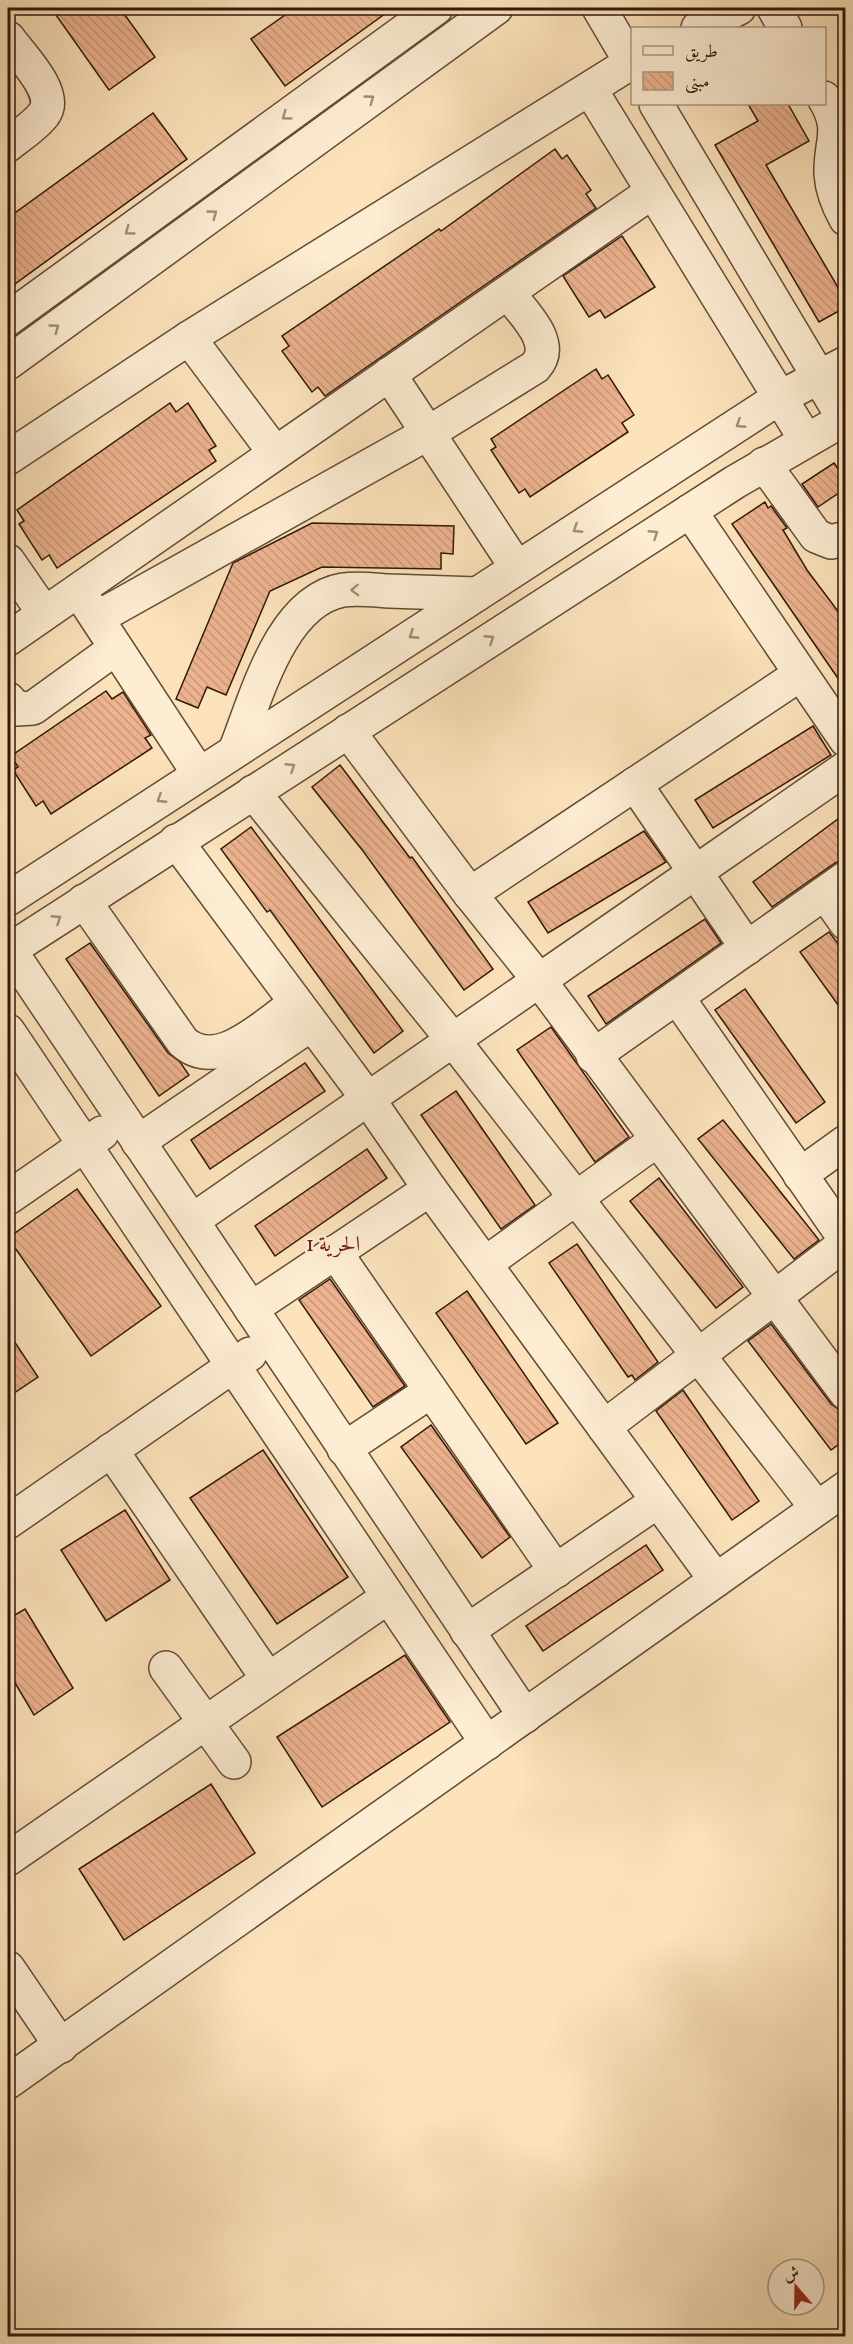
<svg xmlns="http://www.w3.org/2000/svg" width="853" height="2344" font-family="Vollkorn,Amiri,serif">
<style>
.building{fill:url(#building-back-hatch);stroke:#2f1908;stroke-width:1.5}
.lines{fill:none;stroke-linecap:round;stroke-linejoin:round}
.minor-casing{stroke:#624c35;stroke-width:36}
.minor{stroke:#fdedd3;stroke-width:33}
.oneway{stroke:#a08e78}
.labels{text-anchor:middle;stroke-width:5;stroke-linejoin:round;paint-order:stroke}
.neighbourhood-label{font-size:22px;fill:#7a1f14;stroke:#fdedd3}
</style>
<defs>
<pattern id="building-back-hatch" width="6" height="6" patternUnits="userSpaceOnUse" patternTransform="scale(1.5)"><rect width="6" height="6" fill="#ecb38e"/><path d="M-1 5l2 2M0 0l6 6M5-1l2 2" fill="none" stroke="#cb9979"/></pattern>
</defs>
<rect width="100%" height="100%" fill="#fce3bc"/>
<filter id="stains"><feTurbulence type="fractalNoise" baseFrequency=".00333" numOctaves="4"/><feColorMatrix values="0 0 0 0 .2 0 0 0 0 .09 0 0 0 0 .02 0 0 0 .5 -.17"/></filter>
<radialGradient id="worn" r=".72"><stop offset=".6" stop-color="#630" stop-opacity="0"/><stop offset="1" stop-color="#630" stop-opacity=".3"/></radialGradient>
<g class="building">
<polygon points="51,8 120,8 155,57 109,90"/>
<polygon points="295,8 393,8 285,86 251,39"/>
<polygon points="748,104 788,104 809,141 766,165 846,301 846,307 819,322 715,145 758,121"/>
<polygon points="153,113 187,159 8,289 8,218"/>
<polygon points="555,149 562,159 567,155 591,190 586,194 596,208 325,396 318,387 312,392 282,351 289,346 282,336 439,229 441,231"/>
<polygon points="622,236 655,287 605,318 600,310 589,317 563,276"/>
<polygon points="596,369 602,379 608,375 634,415 622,423 628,432 530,497 525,489 519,493 491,450 496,447 491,439"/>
<polygon points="170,403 176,412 188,403 216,446 209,450 216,461 57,568 49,555 42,560 19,524 24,521 17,510"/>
<polygon points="834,463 846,480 846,488 818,507 802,484"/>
<polygon points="765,502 768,508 771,506 787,528 783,530 807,570 846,622 846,690 732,524"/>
<polygon points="312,523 454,526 453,554 441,553 441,569 322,567 270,591 226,695 207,687 198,708 176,699 233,563"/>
<polygon points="106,691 112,699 123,692 151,735 145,738 152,748 51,814 43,801 36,806 13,770 18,767 11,756"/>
<polygon points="813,726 831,755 713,828 695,800"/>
<polygon points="340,765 410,858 412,857 493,969 464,990 363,851 312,787"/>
<polygon points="846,813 846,859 835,863 772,907 753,882"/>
<polygon points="251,827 403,1031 374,1053 270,910 267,912 221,849"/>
<polygon points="644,831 666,862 548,933 528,902"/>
<polygon points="705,919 721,943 606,1024 588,996"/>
<polygon points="829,932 846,954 846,1016 800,952"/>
<polygon points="90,943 168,1053 180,1062 189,1075 159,1096 66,959"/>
<polygon points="745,989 825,1102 796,1123 715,1010"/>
<polygon points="551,1027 629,1137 595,1162 517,1050"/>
<polygon points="305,1063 325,1091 210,1169 191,1140"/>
<polygon points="456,1091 535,1205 501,1229 421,1115"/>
<polygon points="723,1120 819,1240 794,1259 698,1139"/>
<polygon points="367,1149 387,1178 275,1256 255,1226"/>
<polygon points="659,1178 743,1287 716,1308 630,1201"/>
<polygon points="77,1189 161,1306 91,1356 8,1238"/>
<polygon points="577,1244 658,1362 635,1380 632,1375 628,1377 549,1263"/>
<polygon points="330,1279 405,1386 373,1407 299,1300"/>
<polygon points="467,1291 558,1423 526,1444 436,1313"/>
<polygon points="771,1324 831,1404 846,1415 846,1439 831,1450 748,1341"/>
<polygon points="8,1332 38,1377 8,1397"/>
<polygon points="683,1390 759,1501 732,1520 656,1411"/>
<polygon points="431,1425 510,1537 482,1558 401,1447"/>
<polygon points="263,1450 348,1577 277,1624 190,1498"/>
<polygon points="125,1510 170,1580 106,1621 61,1550"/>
<polygon points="646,1545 663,1570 543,1651 526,1626"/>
<polygon points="25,1609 73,1688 34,1715 8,1671 8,1619"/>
<polygon points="405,1655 450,1722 322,1807 277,1737"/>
<polygon points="211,1784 255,1853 124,1940 79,1869"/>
</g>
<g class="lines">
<g class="minor-casing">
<g id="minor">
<polyline points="599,8 632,64"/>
<polyline points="774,8 785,28"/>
<polyline points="698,28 739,8"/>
<path d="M8,38c13,18 51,55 36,76 -9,12 -25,22 -36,31"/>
<polyline points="590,89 806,440"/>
<path d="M824,98c20,33 6,42 7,76 1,16 7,31 15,45"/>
<polyline points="656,104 844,419"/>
<polyline points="8,319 436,8"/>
<polyline points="189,338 275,453"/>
<polyline points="8,363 496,8"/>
<polyline points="389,374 517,568"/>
<polyline points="8,458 189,338 632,62"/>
<polyline points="764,464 816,536 831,542 846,538"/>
<polyline points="690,511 846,740"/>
<polyline points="8,561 44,613"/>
<polyline points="84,599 199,774"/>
<path d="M97,618l333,-186 105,-65c22,-24 -12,-54 -27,-74"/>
<polyline points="8,639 652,192"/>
<polyline points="8,699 17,709 33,708 116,648"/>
<polyline points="348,731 470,894 539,980 846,1393"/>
<path d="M235,751c21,-52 45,-150 108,-161 15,-2 31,0 46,1 29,1 58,2 88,3"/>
<polyline points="635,784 747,948"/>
<polyline points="253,792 453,1040 817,1508"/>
<polyline points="176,841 368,1099 430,1189 716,1580"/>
<polyline points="825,893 846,923"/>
<polyline points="470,894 799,675"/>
<polyline points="8,899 779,398 846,363"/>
<path d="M84,901l99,141c35,31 81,-17 112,-38"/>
<polyline points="9,949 525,1716"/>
<polyline points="8,951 735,482 846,418"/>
<polyline points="677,997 846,1240"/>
<polyline points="8,1031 487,1743"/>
<polyline points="593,1056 846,878"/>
<polyline points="138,1142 310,1025"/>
<polyline points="800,1175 846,1142"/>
<polyline points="8,1198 102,1133"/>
<polyline points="193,1220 846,768"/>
<polyline points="335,1252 556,1571"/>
<polyline points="486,1263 657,1140"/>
<polyline points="251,1309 430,1189"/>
<polyline points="604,1427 846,1243"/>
<polyline points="344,1449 431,1391"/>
<polyline points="111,1450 268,1679"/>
<polyline points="8,1522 250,1354"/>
<polyline points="467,1631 658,1501"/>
<polyline points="166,1668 234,1762"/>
<polyline points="8,1859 388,1597"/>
<polyline points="8,1968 61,2046"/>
<polyline points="8,2082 846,1488"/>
</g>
</g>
<use href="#minor" class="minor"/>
</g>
<defs><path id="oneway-chevron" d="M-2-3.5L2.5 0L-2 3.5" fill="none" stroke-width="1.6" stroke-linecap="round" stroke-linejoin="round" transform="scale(1.5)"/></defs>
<g class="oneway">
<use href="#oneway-chevron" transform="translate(370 99) rotate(-36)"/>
<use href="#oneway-chevron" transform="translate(286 116) rotate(144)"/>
<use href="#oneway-chevron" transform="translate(213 214) rotate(-36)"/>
<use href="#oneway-chevron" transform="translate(129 231) rotate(144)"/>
<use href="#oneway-chevron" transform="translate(55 328) rotate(-36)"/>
<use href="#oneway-chevron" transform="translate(740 424) rotate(147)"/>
<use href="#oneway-chevron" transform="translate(577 529) rotate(147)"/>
<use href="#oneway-chevron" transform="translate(654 534) rotate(-33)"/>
<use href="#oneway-chevron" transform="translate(355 590) rotate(178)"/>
<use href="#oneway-chevron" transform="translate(413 635) rotate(147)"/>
<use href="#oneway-chevron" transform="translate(490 639) rotate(-33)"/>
<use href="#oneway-chevron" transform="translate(291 767) rotate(-33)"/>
<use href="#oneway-chevron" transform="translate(161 799) rotate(147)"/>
<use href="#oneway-chevron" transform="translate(57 919) rotate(-33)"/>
</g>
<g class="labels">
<g class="neighbourhood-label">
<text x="333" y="1251">الحرية 1</text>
</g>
</g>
<rect width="853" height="2344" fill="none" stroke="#fce3bc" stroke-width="30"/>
<rect x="9" y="9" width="835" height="2326" fill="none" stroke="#2f1908" stroke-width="3"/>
<rect x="15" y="15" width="823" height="2314" fill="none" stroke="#2f1908" stroke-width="1.5"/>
<rect x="631" y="27" width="195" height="78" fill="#fdedd3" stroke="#ab9882" stroke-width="1.5"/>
<rect x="643" y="46" width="30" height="9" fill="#fdedd3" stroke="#ab9882" stroke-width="1.5"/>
<text x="685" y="57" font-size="18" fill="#2f1908">طريق</text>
<rect x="643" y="72" width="30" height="18" fill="url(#building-back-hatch)" stroke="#ab9882" stroke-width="1.5"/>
<text x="685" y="87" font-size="18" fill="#2f1908">مبنى</text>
<g transform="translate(796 2287) rotate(340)"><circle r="28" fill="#fdedd3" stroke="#ab9882" stroke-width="1.5"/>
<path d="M0-4.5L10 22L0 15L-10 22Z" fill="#8f2418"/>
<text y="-9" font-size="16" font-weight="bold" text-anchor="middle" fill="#2f1908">ش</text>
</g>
<rect width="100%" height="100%" filter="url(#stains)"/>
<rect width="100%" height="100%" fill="url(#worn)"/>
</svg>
